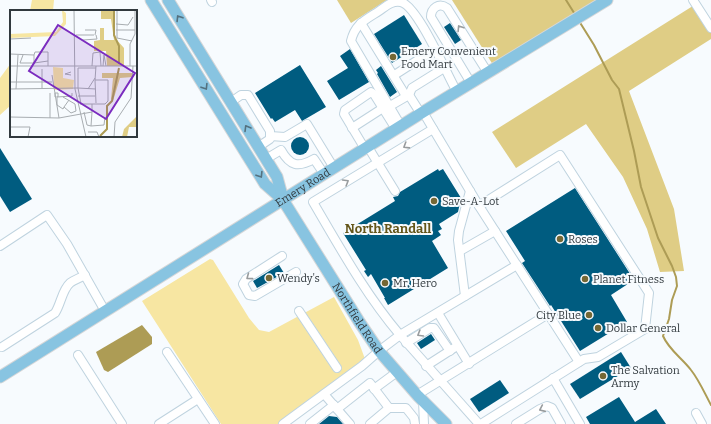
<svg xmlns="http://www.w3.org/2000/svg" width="711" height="424" font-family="Bitter,serif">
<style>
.green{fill:#f7e6a2}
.forest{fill:#dfcd85}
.water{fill:#ad9c55}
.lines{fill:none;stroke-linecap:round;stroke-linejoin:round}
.stream{stroke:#ad9c55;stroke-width:2}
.building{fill:#005c80}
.minor-casing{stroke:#bfd3df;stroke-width:10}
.major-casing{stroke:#d6d7d8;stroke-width:13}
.minor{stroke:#fff;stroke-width:8}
.major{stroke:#88c4e1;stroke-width:11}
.oneway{stroke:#54717f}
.oneway2{stroke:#989c9e}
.poi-dot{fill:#746734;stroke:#f7fbfe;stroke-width:1.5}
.labels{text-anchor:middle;stroke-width:4;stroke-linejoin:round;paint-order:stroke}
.poi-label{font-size:11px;fill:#31393e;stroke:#f7fbfe;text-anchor:start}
.street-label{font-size:11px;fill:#31393e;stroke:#f7fbfe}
.quarter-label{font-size:13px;font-weight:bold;fill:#64561a;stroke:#f7fbfe}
.inset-river{fill:none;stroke:#ad9c55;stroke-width:2}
.inset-road{fill:none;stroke:#a8adb1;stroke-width:1}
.view{fill:#7b2cbf;fill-opacity:0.15;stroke:#7b2cbf;stroke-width:2}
.inset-edge{fill:none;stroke:#31393e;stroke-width:2}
</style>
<rect width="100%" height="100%" fill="#f7fbfe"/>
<g class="green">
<polygon points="32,0 54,0 53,11 30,11"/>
<polygon points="11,63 11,105 0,115 0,78"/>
<polygon points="210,259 213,260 249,318 259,330 269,332 334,297 358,340 365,359 362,362 278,424 221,424 142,301"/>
</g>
<g class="forest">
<polygon points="337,0 387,0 351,23"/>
<polygon points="452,0 607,0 495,68"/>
<polygon points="696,4 711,28 711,39 629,91 674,209 684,271 660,272 647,229 623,177 586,124 516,168 492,132"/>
</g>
<polygon class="water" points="142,325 152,337 152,344 108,372 104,370 96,352"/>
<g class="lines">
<g class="stream">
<polyline points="566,0 576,16"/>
<path d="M579,21l15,24 18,35 7,9 15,62 7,36 17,51 14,28 4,11 1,9 -5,14 -3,19 -6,17c6,14 19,22 28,34 8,10 14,24 20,35"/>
</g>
</g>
<g class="building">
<polygon points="404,15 422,44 392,63 374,34"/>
<polygon points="450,23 461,40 455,44 444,27"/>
<polygon points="350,49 369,82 339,100 327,81 348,68 340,56"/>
<polygon points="300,65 326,107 302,121 295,110 275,122 272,118 271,119 255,93"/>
<polygon points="381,66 397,92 390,97 377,74 378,73 376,70"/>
<circle cx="300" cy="146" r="9"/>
<polygon points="0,148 32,199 10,212 0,196"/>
<polygon points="438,169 439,171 443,169 461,198 458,212 439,224 442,229 438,231 441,235 432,241 448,268 388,305 384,298 385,298 371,274 368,277 364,271 366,270 343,233 395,201 393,197 398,196 400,192"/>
<polygon points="575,188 634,280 611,295 627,322 625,324 629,330 624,334 619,327 580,351 551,305 550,306 522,263 525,261 506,231"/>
<polygon points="279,265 284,273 257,288 253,281"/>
<polygon points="431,334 435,340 421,349 417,343"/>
<polygon points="621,352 631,368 580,399 570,384"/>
<polygon points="500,380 509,393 479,412 470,399"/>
<polygon points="619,397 635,422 656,409 666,424 590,424 586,417"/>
<polygon points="329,416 337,417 343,424 319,424"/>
</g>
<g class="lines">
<g class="minor-casing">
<g id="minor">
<polyline points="211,0 212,2"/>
<polyline points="693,0 711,28"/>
<polyline points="361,23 406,96"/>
<polyline points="396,74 435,49"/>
<path d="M471,83l-40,-66c0,-9 8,-15 16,-9l41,65"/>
<polyline points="409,95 421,114"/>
<polyline points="231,102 241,95 248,95 270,131 270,139 258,147"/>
<polyline points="390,106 409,95 412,88 444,68"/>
<polyline points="423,112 479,206 560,155 649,293 645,329 598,357 584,359 481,424"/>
<path d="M401,126l-50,-85c4,-17 14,-21 28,-30 6,-4 13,-11 22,-9 17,4 46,73 56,90"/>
<polyline points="352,128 383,108"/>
<path d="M433,129l-120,73c27,46 53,93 87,133l117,-70"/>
<polyline points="270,136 285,137 307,124 334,168"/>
<polyline points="368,147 395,191"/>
<polyline points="365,149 344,114 345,110 371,92 374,94 396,129"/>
<path d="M266,159l15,-9c9,16 17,18 33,9l10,15"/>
<polyline points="479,206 579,362"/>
<polyline points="0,246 47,215 67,244 105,311"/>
<polyline points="460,251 495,231"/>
<polyline points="282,256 246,279 243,284 249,295 255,296 296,272"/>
<polyline points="465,296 458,240 459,231 470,191"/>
<polyline points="299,311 337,368"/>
<polyline points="438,313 469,364"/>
<polyline points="406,343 430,328 434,328 450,351"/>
<path d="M2,347l53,-34c6,-9 7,-23 15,-30 4,-3 10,-5 15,-8"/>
<polyline points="167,352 215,424"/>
<polyline points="78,355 122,424"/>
<polyline points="426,366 454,348"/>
<polyline points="553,378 580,424"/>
<polyline points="374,389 397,372"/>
<polyline points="324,394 350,424"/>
<polyline points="417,395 548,314"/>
<polyline points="423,401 424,424"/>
<polyline points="389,408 406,408 414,418 415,424"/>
<polyline points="337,409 370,383 389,408 370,424"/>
<polyline points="696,413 702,424"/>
<polyline points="159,424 198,399"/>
<polyline points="283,424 362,366 379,351 400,335 479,424"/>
<polyline points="310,424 334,405"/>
<polyline points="516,424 540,409 547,406 552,408 561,424"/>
</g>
</g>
<g class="major-casing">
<g id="major">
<path id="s1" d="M151,0l114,184 18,16 77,123 19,28 39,45 28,28"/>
<polyline points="168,0 277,177 283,199"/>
<path id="s2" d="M0,377l423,-265 184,-112"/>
</g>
</g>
<use href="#minor" class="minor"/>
<use href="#major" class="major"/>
</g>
<defs><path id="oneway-chevron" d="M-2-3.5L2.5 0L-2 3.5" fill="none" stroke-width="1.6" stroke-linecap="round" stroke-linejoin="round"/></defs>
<g class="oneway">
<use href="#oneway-chevron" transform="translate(179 18) rotate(-122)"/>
<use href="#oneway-chevron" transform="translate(205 87) rotate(58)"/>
<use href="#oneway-chevron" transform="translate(247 128) rotate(-121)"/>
<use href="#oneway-chevron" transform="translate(260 175) rotate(58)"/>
</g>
<g class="oneway2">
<use href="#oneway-chevron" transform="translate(460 28) rotate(-122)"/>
<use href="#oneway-chevron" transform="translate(406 146) rotate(148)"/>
<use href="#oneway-chevron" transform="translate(346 182) rotate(-31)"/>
<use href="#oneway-chevron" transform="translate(249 277) rotate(143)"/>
<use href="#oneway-chevron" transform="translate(420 334) rotate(149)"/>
<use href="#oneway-chevron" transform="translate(542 409) rotate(156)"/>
</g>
<g class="poi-dot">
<circle cx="393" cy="57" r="4"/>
<circle cx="434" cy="201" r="4"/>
<circle cx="560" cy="239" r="4"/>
<circle cx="269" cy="278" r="4"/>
<circle cx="585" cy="279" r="4"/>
<circle cx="385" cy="283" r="4"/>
<circle cx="589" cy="315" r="4"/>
<circle cx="598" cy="328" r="4"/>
<circle cx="603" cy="376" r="4"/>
</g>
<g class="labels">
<g class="poi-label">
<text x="401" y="55">Emery Convenient<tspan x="401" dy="13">Food Mart</tspan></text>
<text x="442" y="205">Save-A-Lot</text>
<text x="568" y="243">Roses</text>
<text x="277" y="282">Wendy's</text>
<text x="593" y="283">Planet Fitness</text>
<text x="393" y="287">Mr. Hero</text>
<text x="581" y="319" text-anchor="end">City Blue</text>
<text x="606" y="332">Dollar General</text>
<text x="611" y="374">The Salvation<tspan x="611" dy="13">Army</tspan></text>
</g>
<g class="street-label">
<text dy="4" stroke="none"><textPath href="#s2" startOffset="357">Emery Road</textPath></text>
<text dy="4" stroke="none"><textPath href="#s1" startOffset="380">Northfield Road</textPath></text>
</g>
<g class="quarter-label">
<text x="388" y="233">North Randall</text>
</g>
</g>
<g transform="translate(10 10)">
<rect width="127" height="127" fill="#f7fbfe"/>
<path d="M52,0l4,3v11l-11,12 -45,2v-4l46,-2 7,-10zM43,57l10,1v10l11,2 -1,9 -19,1z" fill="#f7e6a2"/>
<path d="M91,0h14v28l9,10v18h-17l-1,-15h-12v-10l6,-1v-12h4v12h10l-3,-21h-10zM92,63h31v4l-13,1 -7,23 -2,-2 2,-21h-11zM127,106v11h-8l-2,10h-5l2,-8z" fill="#dfcd85"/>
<path class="inset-river" d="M104,0v25l5,11v18M90,126l7,-7v-23l5,-5 7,-33"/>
<path class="inset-road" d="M64,0l1,79 11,48M107,0v28l15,3M106,14l12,1 5,-8M75,20h11l-1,5M106,20h19M66,25h18M0,29l21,-1M73,30l14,-1 -1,-4M0,44l24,1v8h-14l3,-8M24,45l1,-3h13v14M24,53l14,-2M0,56h127M82,56l1,-13 7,-1 1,14M93,56l1,-11 2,11M120,56v-22l5,-10v-24M32,59v20M61,62l-6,2 6,1M42,65l7,43M85,70l1,23M0,72h42M0,79l68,-1 3,16M6,79l2,-34M78,79l7,-11M86,79l-18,-1v-20h18M45,83h3v4h-3zM68,86h17M47,87l15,-1v-3M53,87l12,7 1,7 -5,2 -7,-6 5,-7M47,88v7l6,4 1,-2M70,94h25l3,-3v-21h-13l1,-14M74,102l3,13 4,1 1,-14M0,107l49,1 33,-6v-8M40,108v-25M81,116l13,-1 1,-8M0,117h20l-2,10M78,122h9l2,5M104,127l1,-15 16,-24 2,-32"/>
<path class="view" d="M48,15l77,48 -29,46 -77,-48z"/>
<rect width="127" height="127" class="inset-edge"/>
</g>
</svg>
